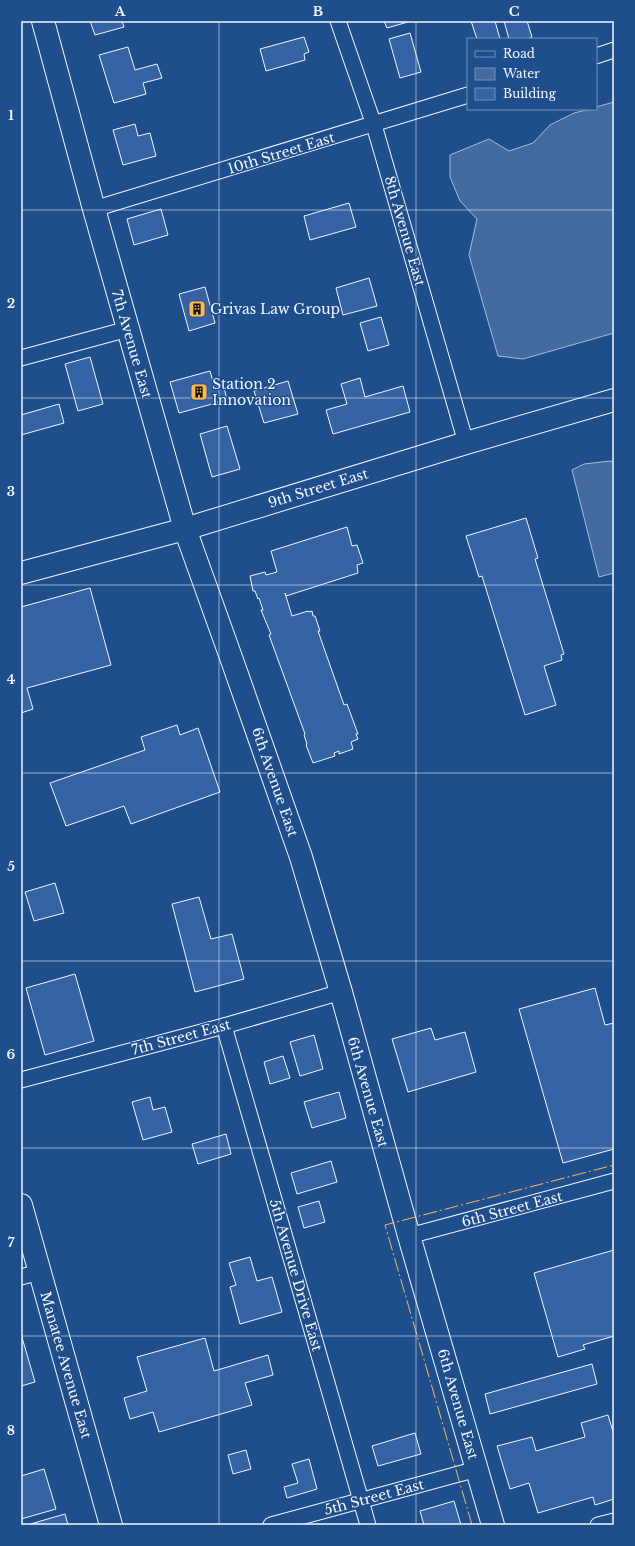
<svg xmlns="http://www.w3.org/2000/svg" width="635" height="1546" font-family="'Libre Baskerville',serif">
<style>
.water{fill:#446ba0;stroke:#a8bbd7}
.building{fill:#3563a3;stroke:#f2f6ff}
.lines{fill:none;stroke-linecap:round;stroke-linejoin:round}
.street-casing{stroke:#f2f6ff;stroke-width:17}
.secondary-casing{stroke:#f2f6ff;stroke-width:24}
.primary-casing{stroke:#f2f6ff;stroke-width:24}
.street{stroke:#1f4e8c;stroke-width:15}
.secondary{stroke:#1f4e8c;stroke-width:22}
.primary{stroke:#1f4e8c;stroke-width:22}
.power{stroke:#ffb74d;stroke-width:1;stroke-dasharray:14 3 2 3;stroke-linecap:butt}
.grid{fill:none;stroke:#f2f6ff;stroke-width:1;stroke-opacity:0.55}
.labels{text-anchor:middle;stroke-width:3;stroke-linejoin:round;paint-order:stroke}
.street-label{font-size:14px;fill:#f2f6ff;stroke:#1f4e8c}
.poi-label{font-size:14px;fill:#f2f6ff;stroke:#1f4e8c;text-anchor:start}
.neatline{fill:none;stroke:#f2f6ff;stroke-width:1.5}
.grid-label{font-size:13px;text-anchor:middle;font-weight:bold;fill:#f2f6ff}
</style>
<rect width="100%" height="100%" fill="#1f4e8c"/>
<g class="water">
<polygon points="614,102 614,333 523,359 498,356 469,255 477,219 460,201 450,177 450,155 489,139 509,151 533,143 550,125 574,113 590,109 596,109 596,107"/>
<polygon points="610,461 614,462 614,573 599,577 572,470 584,464"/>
</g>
<g class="building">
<polygon points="90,21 122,21 124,27 95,35"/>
<polygon points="384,21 408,21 408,22 387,28"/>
<polygon points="471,21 495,21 500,39 477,39"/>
<polygon points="504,21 527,21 532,37 527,39 509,39"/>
<polygon points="410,33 421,72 400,78 389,39"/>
<polygon points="304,37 309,52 304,54 305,60 266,71 260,49"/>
<polygon points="128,47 135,70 157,64 162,78 143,83 146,94 114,103 99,55"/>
<polygon points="135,124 138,136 150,133 156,156 123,165 113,130"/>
<polygon points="349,203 356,227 310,240 304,216"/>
<polygon points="161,209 168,235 134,245 127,219"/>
<polygon points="369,278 377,306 343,315 336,288"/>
<polygon points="205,287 215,323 189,331 179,294"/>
<polygon points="381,317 389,345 368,351 360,323"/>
<polygon points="90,357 103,404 78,411 65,364"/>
<polygon points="210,371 214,385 223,383 227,400 179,413 170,382"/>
<polygon points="360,378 365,397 403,386 410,412 333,434 326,410 347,404 341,384"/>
<polygon points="288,381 298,414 264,423 254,391"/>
<polygon points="59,404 64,423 21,435 21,415"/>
<polygon points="227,426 240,469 212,477 200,434"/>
<polygon points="526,518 538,558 535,559 564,654 561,655 562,660 544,666 556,705 525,715 482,576 479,577 466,536"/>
<polygon points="347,527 352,546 357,545 363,563 357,565 358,573 286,596 285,593 292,616 308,611 309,612 312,611 313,616 315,616 320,631 318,631 344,705 347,704 358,734 356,734 358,739 351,742 353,749 339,754 339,751 334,753 335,756 313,763 306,745 307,744 304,735 305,734 269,635 271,634 261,610 263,610 259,598 258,599 255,591 253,591 250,576 265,572 266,575 277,572 271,551"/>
<polygon points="90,588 111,665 27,688 33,709 21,713 21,607"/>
<polygon points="177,725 180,735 198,728 220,792 131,824 124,806 66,826 50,783 145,750 141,737"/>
<polygon points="55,883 64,913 34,921 25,892"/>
<polygon points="199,897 211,939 232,934 244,979 195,992 172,904"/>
<polygon points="75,974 94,1041 45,1055 26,988"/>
<polygon points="595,988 605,1025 614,1023 614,1149 563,1163 519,1009"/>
<polygon points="431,1028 435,1040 465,1032 476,1072 408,1092 392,1039"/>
<polygon points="314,1035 323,1069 300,1076 290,1042"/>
<polygon points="283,1056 290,1078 270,1084 264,1062"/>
<polygon points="339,1092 346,1118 312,1128 304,1102"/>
<polygon points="150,1097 153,1110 165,1107 172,1132 143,1140 132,1102"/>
<polygon points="226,1134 231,1154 198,1164 192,1144"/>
<polygon points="331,1161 337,1182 297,1194 291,1173"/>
<polygon points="319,1201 325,1222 304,1228 298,1207"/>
<polygon points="614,1250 614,1336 583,1345 585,1349 558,1357 534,1273"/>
<polygon points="250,1257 257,1281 272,1277 282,1312 240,1324 230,1287 236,1285 229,1263"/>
<polygon points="21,1334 35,1382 21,1386"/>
<polygon points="205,1338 214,1371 268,1355 273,1375 245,1383 252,1405 159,1432 153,1412 130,1419 124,1398 147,1391 137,1357"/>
<polygon points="592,1364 597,1384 490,1414 485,1394"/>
<polygon points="608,1415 614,1435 614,1499 595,1505 593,1497 538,1513 529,1483 510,1489 497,1446 532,1437 536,1451 585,1437 581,1423"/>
<polygon points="415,1433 421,1454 378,1466 372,1446"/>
<polygon points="246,1450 251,1469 233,1474 228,1455"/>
<polygon points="309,1459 317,1489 287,1498 284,1487 298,1483 292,1464"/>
<polygon points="44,1469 56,1509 21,1519 21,1476"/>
<polygon points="454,1501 461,1525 424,1525 420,1511"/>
<polygon points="65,1514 68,1525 27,1525"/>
</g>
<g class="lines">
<g class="street-casing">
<g id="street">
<polyline points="338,21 374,125 466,443"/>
<polyline points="596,56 614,50"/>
<polyline points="94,209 468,95"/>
<polyline points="21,358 128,329"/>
<polyline points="224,1026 368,1525"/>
<polyline points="21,1080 224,1026 341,992"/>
<polyline points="409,1236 614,1181"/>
<polyline points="21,1277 39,1272"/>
<polyline points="271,1525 477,1469"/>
<polyline points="598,1525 614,1521"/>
</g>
</g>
<g class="secondary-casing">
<polyline id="secondary" points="21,573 185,529 466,443 614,400"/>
</g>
<g class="primary-casing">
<g id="primary">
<polyline points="43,21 94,209 185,529 233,663 301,857 341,992 409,1236 493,1525"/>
<polyline points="21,1205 111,1525"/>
</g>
</g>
<use href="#street" class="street"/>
<use href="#secondary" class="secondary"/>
<use href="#primary" class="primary"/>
<polyline class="power" points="472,1525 385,1225 614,1165"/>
</g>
<path class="grid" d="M219,21v1504M416,21v1504M21,210h593M21,398h593M21,585h593M21,773h593M21,961h593M21,1148h593M21,1336h593"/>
<defs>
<g id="building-square" transform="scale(0.9)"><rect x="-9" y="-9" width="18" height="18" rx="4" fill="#ffb74d" stroke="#1f4e8c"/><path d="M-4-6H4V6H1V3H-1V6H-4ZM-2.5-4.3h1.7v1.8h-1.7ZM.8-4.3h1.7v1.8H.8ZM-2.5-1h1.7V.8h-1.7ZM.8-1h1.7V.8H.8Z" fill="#111"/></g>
</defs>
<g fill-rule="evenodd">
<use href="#building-square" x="197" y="309"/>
<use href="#building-square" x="199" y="392"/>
</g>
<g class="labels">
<g class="street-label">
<text transform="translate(281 153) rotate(-17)" y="5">10th Street East</text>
<text transform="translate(405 231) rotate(74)" y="5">8th Avenue East</text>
<text transform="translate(132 344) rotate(74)" y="5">7th Avenue East</text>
<text transform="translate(318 488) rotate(-17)" y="5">9th Street East</text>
<text transform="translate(275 782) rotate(71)" y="5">6th Avenue East</text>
<text transform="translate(181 1037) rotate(-15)" y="5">7th Street East</text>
<text transform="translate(368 1092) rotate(74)" y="5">6th Avenue East</text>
<text transform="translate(512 1209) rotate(-15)" y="5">6th Street East</text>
<text transform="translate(296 1275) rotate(74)" y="5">5th Avenue Drive East</text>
<text transform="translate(66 1365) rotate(74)" y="5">Manatee Avenue East</text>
<text transform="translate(458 1404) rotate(74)" y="5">6th Avenue East</text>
<text transform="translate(374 1497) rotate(-15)" y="5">5th Street East</text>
</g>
<g class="poi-label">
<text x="210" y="314">Grivas Law Group</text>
<text x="212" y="389">Station 2<tspan x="212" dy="16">Innovation</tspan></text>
</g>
</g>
<rect width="635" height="1546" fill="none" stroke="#1f4e8c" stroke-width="44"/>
<rect x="467" y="38" width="130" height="72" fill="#1f4e8c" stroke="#7391ba"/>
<rect x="475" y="51" width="20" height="6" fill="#1f4e8c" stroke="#7391ba"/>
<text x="503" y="58" font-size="12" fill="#f2f6ff">Road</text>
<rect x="475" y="68" width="20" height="12" fill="#446ba0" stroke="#7391ba"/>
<text x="503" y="78" font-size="12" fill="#f2f6ff">Water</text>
<rect x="475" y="88" width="20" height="12" fill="#3563a3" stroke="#7391ba"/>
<text x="503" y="98" font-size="12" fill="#f2f6ff">Building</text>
<rect x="22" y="22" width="591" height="1502" class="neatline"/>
<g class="grid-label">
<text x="120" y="16">A</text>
<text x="318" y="16">B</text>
<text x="514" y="16">C</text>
<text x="11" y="120">1</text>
<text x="11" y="308">2</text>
<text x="11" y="496">3</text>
<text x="11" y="684">4</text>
<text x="11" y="871">5</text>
<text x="11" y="1059">6</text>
<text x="11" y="1247">7</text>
<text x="11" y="1435">8</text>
</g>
</svg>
